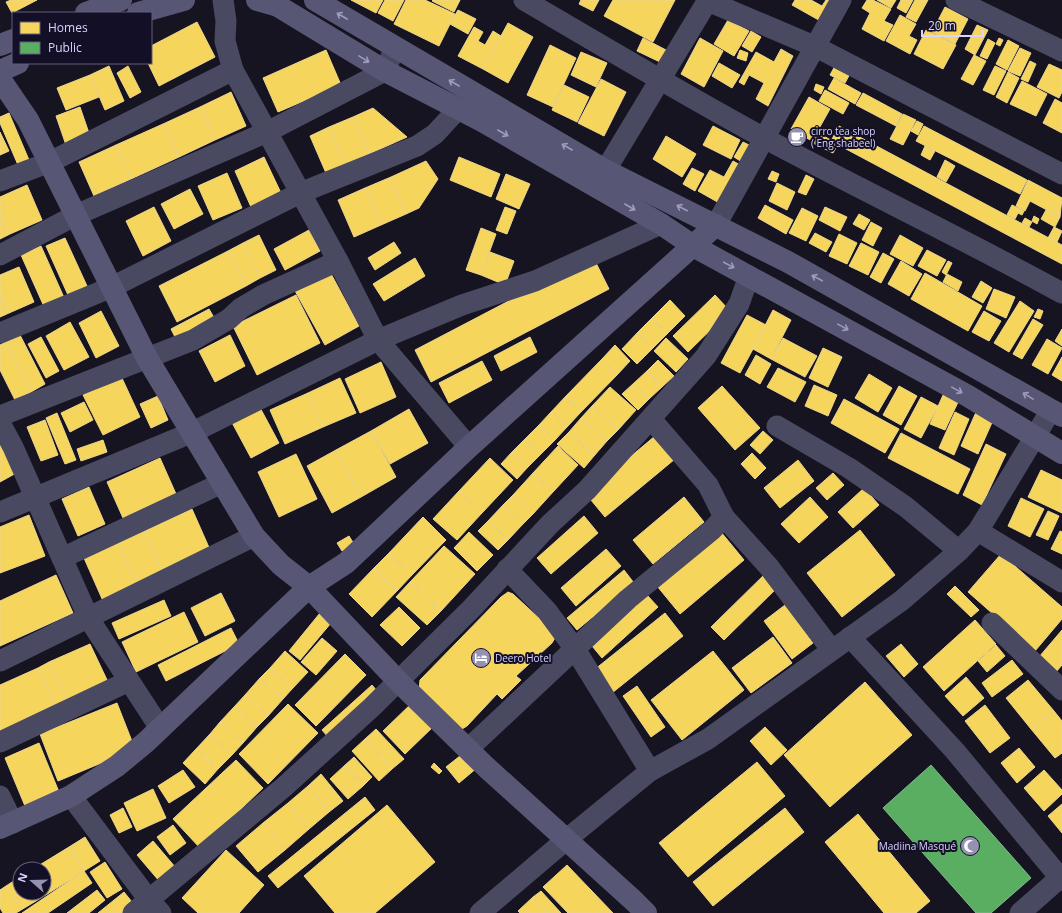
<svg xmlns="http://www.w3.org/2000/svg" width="1062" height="913" font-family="'Open Sans',sans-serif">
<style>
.homes{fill:#f6d55c;stroke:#edd58d}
.public{fill:#5aae61;stroke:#80b990}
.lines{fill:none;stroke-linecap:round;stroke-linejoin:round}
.street{stroke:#4a4962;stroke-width:21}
.secondary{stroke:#575674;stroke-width:22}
.oneway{stroke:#9e9bc0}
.labels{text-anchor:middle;stroke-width:4;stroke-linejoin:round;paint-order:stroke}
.poi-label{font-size:10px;fill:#d9d4ff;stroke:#130f26;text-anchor:start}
</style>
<rect width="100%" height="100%" fill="#161421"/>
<g class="homes">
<polygon points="11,0 37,0 12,13 6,2"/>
<polygon points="351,0 383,0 376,13"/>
<polygon points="385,0 404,0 393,21 378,13"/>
<polygon points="406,0 425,0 455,14 439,46 394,24"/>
<polygon points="433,0 460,0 454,12 432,1"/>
<polygon points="581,0 599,0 593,11 579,4"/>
<polygon points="613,0 675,0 653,42 604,16"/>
<polygon points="795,0 811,0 822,6 826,0 834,0 824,23 792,5"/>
<polygon points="867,0 873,0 891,9 884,21 893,25 884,41 862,29 870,13 862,8"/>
<polygon points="877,0 896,0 891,8"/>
<polygon points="901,0 913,0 906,13 897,8"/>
<polygon points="915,0 928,0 916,22 906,17"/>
<polygon points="945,7 968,19 955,44 932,32"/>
<polygon points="458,10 476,19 468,34 450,24"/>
<polygon points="900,15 916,24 909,36 917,40 910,54 886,41"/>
<polygon points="728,20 749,31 734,56 714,44"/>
<polygon points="197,22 215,57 159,86 148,63 151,63 151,46"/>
<polygon points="508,23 533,37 508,83 483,69"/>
<polygon points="977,25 988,30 975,55 965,49"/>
<polygon points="474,27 483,32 478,41 485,45 493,31 501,36 483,69 458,56"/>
<polygon points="926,30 956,45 943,69 914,54"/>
<polygon points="751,31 761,37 752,52 742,46"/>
<polygon points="643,38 666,50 660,62 637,51"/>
<polygon points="700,38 723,51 704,87 681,74"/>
<polygon points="999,38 1003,40 1000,46 996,44"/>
<polygon points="988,39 995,43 987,59 980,56"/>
<polygon points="1008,40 1019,46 1007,70 996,64"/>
<polygon points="550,45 576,58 553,107 527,95"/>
<polygon points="1020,48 1031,53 1020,76 1008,71"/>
<polygon points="781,49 793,56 768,106 756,99 764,83 749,75 744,85 739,82 756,52 774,62"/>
<polygon points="326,50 341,85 278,112 263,78"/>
<polygon points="740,50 748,53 746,61 737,58"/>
<polygon points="581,52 607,63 596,87 571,75"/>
<polygon points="974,55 986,61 973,85 961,79"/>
<polygon points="1030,61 1036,64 1028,82 1021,79"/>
<polygon points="719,63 740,75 732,88 712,76"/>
<polygon points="836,64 851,72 845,83 830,75"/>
<polygon points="1049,64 1062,70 1062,92 1059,98 1037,87"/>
<polygon points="109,66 124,101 105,110 90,75"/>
<polygon points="128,66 141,92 130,98 117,73"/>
<polygon points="995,66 1006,71 994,95 983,90"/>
<polygon points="1008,72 1019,78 1007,103 996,97"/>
<polygon points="90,75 99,97 66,110 57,88"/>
<polygon points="834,78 861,93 855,104 828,89"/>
<polygon points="601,79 626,92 604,136 578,123"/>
<polygon points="1022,81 1047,94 1036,116 1010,104"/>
<polygon points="816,84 824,87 821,94 814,90"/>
<polygon points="564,85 589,97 577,122 552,110"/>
<polygon points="825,90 849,103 843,114 819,101"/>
<polygon points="231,92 246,126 215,140 200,107"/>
<polygon points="863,93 902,114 896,126 856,105"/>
<polygon points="809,97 830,109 812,141 791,129"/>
<polygon points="1055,99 1062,103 1062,133 1043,123"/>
<polygon points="80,107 91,139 67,148 56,116"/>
<polygon points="200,107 215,140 179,157 163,124"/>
<polygon points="373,108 407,137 369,154 353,117"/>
<polygon points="9,113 29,160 18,165 0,123 0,117"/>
<polygon points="903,114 916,120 903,145 890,139"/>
<polygon points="353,117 369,154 345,164 329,127"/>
<polygon points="917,121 923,124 918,135 911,131"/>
<polygon points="163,124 179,157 131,179 116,145"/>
<polygon points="713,126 740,140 731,159 703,145"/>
<polygon points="839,126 1062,245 1062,264 831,141"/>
<polygon points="924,126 1027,180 1020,194 916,141"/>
<polygon points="329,127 345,164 326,173 310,136"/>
<polygon points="0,132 9,151 0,155"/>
<polygon points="818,133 838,144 833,153 813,143"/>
<polygon points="666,136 696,154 682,177 653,159"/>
<polygon points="743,142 751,146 742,162 734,157"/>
<polygon points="116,145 131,179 94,196 79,162"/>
<polygon points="925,146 935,151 930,160 921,155"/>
<polygon points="264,157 281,193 251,207 235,171"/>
<polygon points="459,157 500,174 491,197 450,180"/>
<polygon points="945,160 955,166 946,182 937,177"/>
<polygon points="426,161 438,179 419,208 406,214 391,177"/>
<polygon points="733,161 742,166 721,204 698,191 710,170 724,177"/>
<polygon points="692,168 704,174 695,191 683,184"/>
<polygon points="772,171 779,174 776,182 768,179"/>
<polygon points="227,173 242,208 213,220 198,186"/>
<polygon points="506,174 530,184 519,209 496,199"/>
<polygon points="806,175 814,179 806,195 798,192"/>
<polygon points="391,177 406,214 381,225 365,188"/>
<polygon points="1028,180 1062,198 1060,217 1030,201 1025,211 1016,206"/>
<polygon points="777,183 795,192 787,210 769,201"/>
<polygon points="27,185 42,220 10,234 0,212 0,197"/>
<polygon points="365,188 381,225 354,237 338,200"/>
<polygon points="190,189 203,214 174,229 161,204"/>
<polygon points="765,205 793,220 786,234 758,218"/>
<polygon points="1012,205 1024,211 1022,215 1018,213 1015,219 1007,215"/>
<polygon points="154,207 171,241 143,256 126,221"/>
<polygon points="505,207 516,211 507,234 496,230"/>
<polygon points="825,207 847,217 840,231 819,220"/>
<polygon points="802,208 818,216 806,241 789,233"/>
<polygon points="1046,210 1060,217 1055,227 1041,219"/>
<polygon points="0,212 10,234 0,239"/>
<polygon points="859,214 870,220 864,230 853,224"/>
<polygon points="1034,216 1039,219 1037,224 1032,221"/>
<polygon points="1025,218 1032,222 1029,227 1022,223"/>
<polygon points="871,222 882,228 873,246 862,240"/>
<polygon points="1054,227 1062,231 1057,242 1048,238"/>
<polygon points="481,228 496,234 481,275 466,270"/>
<polygon points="309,230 320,251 285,270 274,249"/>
<polygon points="815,233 832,242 826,252 809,243"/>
<polygon points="839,234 857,243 847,264 829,256"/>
<polygon points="259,235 276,270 260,278 243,243"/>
<polygon points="900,235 923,248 913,266 890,254"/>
<polygon points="65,238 87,286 68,295 46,246"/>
<polygon points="394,242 401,253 375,270 368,258"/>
<polygon points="243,243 260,278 246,286 228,251"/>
<polygon points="861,243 879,252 868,275 849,266"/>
<polygon points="41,246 66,302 46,311 21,255"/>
<polygon points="927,250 946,260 937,276 918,266"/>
<polygon points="228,251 246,286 177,322 159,286"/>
<polygon points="490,252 514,261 505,285 481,275"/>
<polygon points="883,253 894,259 881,283 870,277"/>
<polygon points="593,257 609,289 431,382 415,350"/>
<polygon points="415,258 425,276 384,301 373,284"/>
<polygon points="901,261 922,274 909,296 888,284"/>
<polygon points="948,261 952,263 946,275 942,272"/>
<polygon points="19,267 34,302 9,313 0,292 0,275"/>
<polygon points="329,270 359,326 325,345 294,289"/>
<polygon points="925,273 982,306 968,331 911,299"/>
<polygon points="947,274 962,282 958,291 943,282"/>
<polygon points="981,281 992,288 983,303 972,297"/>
<polygon points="994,289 1015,297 1006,318 986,309"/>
<polygon points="0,292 9,313 0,317"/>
<polygon points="296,295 320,343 257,375 233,326"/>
<polygon points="715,295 730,311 688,352 673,336"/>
<polygon points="670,300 685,316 667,334 652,318"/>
<polygon points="1020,301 1034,311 1009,352 994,343"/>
<polygon points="209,309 216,321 177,341 171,329"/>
<polygon points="1038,309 1043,311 1040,319 1034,317"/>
<polygon points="773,310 791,320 771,359 753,349"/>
<polygon points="101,311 119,346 96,358 79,323"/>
<polygon points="984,311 1001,321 989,341 972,332"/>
<polygon points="747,315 766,325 740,373 721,363"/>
<polygon points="652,318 667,334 653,348 638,332"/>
<polygon points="1033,319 1043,325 1022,359 1013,354"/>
<polygon points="70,322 89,357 64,370 46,336"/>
<polygon points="1062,329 1062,346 1055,341"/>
<polygon points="638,332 653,348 637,364 622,349"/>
<polygon points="20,335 45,384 31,392 6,342"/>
<polygon points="230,335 245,366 215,382 199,351"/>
<polygon points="41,337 59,371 46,378 28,344"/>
<polygon points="530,337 537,352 501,371 494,356"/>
<polygon points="666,338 688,359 676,372 654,351"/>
<polygon points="783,338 817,356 805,377 771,359"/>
<polygon points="1047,339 1062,348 1048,374 1032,365"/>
<polygon points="6,342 31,392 15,400 0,370 0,345"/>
<polygon points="615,345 630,361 617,375 602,359"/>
<polygon points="823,348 842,357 828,387 809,378"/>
<polygon points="756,355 771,364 760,384 745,375"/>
<polygon points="1062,357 1062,381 1052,375"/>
<polygon points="602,359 617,375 581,412 566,396"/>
<polygon points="658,360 674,376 662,387 647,371"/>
<polygon points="482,361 492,380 449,403 439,383"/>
<polygon points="381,362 396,397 360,413 345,379"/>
<polygon points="778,368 806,382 795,402 767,387"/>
<polygon points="647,371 662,387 649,399 634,383"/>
<polygon points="869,374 892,388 878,412 855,398"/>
<polygon points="121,376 140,417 103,435 83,395"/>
<polygon points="340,378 356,413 323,427 308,393"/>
<polygon points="634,383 649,399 638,410 622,394"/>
<polygon points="814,385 837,395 828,416 805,406"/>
<polygon points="722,386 760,428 735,450 698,408"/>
<polygon points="899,386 917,396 901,425 883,415"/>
<polygon points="610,387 636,410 618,430 592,406"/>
<polygon points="308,393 323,427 285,444 270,410"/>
<polygon points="944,393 959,400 945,430 930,424"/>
<polygon points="158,396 168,420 151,428 140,404"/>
<polygon points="566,396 581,412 567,427 551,412"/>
<polygon points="921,397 938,406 921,438 904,429"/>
<polygon points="844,399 899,429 885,453 831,423"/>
<polygon points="84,402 93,420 70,432 61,413"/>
<polygon points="257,402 279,443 251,458 229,417"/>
<polygon points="592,406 618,430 607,441 581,418"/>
<polygon points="409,409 428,443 390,464 371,431"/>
<polygon points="977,410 994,418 978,454 961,446"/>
<polygon points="551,412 567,427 555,440 539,425"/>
<polygon points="955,412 969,419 954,455 939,448"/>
<polygon points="57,413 76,460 65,464 46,418"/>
<polygon points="581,418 607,441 594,456 569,432"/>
<polygon points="45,420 58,455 41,461 27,427"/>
<polygon points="539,425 555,440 541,454 525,439"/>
<polygon points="371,431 396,477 361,497 336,450"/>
<polygon points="763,431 773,440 760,454 750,445"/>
<polygon points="569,432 594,456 584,468 557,444"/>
<polygon points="901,433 970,469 958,494 888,458"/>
<polygon points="0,436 18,472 0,482"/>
<polygon points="655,436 675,459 605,517 586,494"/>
<polygon points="525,439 541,454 528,467 512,452"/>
<polygon points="103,440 107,452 81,461 77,449"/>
<polygon points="986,444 1006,454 982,505 963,495"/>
<polygon points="558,446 578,465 553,492 533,473"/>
<polygon points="336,450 361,497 332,513 307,466"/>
<polygon points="512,452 528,467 517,479 501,464"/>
<polygon points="752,453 766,468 755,479 741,464"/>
<polygon points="296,454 317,499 279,517 258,472"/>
<polygon points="160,458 176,494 123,518 107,482"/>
<polygon points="490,458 513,480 482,513 459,491"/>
<polygon points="798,460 814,481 780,508 764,488"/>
<polygon points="1041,470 1062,480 1062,513 1028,497"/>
<polygon points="533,473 553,492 533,514 513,495"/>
<polygon points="833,473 844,485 827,500 816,488"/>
<polygon points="89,487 105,524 78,536 62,499"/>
<polygon points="864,488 879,505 853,528 838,512"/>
<polygon points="459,491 482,513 457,540 433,519"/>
<polygon points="513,495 533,514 523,524 503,505"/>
<polygon points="684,497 704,522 653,564 633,540"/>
<polygon points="810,497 828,517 799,543 781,524"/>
<polygon points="1021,498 1044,509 1030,537 1008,526"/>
<polygon points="503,505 523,524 508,540 488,521"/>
<polygon points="192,509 211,552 163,574 144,531"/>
<polygon points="1048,511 1059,516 1048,540 1036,535"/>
<polygon points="29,515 45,556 0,573 0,527"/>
<polygon points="584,516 598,533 551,574 537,558"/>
<polygon points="423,517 446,540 412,575 389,553"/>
<polygon points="488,521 508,540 498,550 478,531"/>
<polygon points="860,530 895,575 842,617 807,573"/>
<polygon points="144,531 163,574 137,585 118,543"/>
<polygon points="1060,531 1062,532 1062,554 1051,549"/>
<polygon points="469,532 493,555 477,571 454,548"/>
<polygon points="721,532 744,560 680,614 657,586"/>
<polygon points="349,536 354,544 342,551 337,543"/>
<polygon points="118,543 137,585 103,601 84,558"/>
<polygon points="444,546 475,574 441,611 410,582"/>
<polygon points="606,549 621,566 576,606 561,588"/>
<polygon points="389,553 412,575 397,591 374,568"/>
<polygon points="1001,554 1062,607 1062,619 1035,651 968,592"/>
<polygon points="374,568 397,591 372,617 349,594"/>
<polygon points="624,570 634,583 577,630 567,618"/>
<polygon points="768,571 781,584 724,640 711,627"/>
<polygon points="56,575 73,613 0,646 0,601"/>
<polygon points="410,582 441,611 427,625 396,597"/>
<polygon points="955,586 979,610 971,617 947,594"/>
<polygon points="508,592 513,594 555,633 556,636 552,643 516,676 521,680 502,699 497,694 467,726 462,729 419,691 420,680 501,597"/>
<polygon points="221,593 235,621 205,636 191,608"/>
<polygon points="647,595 658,607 602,658 592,646"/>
<polygon points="164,600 171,616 119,639 112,623"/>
<polygon points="785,605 813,643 792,659 764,621"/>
<polygon points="399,607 420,628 402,646 380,625"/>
<polygon points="184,612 198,642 136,672 122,642"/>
<polygon points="320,613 331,623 300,660 289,651"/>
<polygon points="665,613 683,636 612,693 594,670"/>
<polygon points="975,620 996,644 944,691 923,667"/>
<polygon points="231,628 239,644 166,681 158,665"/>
<polygon points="1062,630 1062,665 1056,672 1039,657"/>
<polygon points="773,637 792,663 751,693 732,668"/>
<polygon points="322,638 337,651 316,675 301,662"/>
<polygon points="90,644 108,682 67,701 49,662"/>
<polygon points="901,644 918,664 904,677 886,656"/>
<polygon points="996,645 1005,656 987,672 978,661"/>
<polygon points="285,651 308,672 292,689 270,668"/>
<polygon points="713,651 744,690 682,740 651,700"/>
<polygon points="345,654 366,675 316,726 295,705"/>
<polygon points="1012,660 1023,674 992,697 982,683"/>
<polygon points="49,662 67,701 56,707 38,668"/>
<polygon points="38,668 56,707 0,732 0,685"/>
<polygon points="270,668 292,689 283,699 260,678"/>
<polygon points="966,677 984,698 963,716 945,696"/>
<polygon points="260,678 283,699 268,716 245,695"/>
<polygon points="1028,680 1054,711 1031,729 1006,698"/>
<polygon points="865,682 912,735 830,807 784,755"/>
<polygon points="372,685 377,691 328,737 322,730"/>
<polygon points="637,686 665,727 651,737 623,696"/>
<polygon points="245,695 268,716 257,727 234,707"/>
<polygon points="413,702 435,725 405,754 383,731"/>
<polygon points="117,703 135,749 58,781 40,734"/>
<polygon points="288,704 318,733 268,784 239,754"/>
<polygon points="985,705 1010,738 990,753 965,721"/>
<polygon points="234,707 257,727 243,743 220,722"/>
<polygon points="1054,711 1062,721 1062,753 1055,758 1031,729"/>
<polygon points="220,722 243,743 232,755 210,734"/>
<polygon points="765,727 787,750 771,765 750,741"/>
<polygon points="376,729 404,759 392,769 365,739"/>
<polygon points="210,734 232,755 218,769 196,749"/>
<polygon points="365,739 392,769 379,781 352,751"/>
<polygon points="39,743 59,792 25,806 5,758"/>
<polygon points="1019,748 1035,767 1017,783 1001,763"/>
<polygon points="196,749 218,769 205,784 183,763"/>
<polygon points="465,752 478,767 459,783 446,767"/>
<polygon points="354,757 372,777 363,786 344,766"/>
<polygon points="236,760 263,788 200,848 173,819"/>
<polygon points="757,762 785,796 688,877 659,843"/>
<polygon points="434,763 442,771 439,774 431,767"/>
<polygon points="344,766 363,786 348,799 330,779"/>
<polygon points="183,770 195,787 169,803 158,786"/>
<polygon points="1044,770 1062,790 1062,794 1044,811 1024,788"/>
<polygon points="321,774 343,801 329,812 308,786"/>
<polygon points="308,786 329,812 309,829 288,803"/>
<polygon points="153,789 166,818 137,831 124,803"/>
<polygon points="365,797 375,810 278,888 268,876"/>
<polygon points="288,803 309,829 285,850 263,823"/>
<polygon points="1062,804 1062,833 1048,816"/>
<polygon points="387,805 435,862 375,913 335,913 304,876"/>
<polygon points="123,808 132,827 119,833 110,815"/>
<polygon points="785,808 804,832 713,906 693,882"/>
<polygon points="858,814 930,901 916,913 884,913 825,842"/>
<polygon points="263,823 285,850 258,872 236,846"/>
<polygon points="173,825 186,843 170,855 157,837"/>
<polygon points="85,837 100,861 84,871 69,847"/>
<polygon points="153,841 176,868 160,882 137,855"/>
<polygon points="69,847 84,871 52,891 44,877 44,869 39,869 38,866"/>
<polygon points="226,850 264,885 239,913 198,913 182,898"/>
<polygon points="105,862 122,889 107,898 90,872"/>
<polygon points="567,865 613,913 568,913 543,887"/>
<polygon points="84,871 92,883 48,913 22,913"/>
<polygon points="20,877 20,893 31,893 36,901 21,910 6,886"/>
<polygon points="44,877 52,891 36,901 31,893 44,893"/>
<polygon points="6,886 21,910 16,913 3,913 0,908 0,890"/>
<polygon points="97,890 105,900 89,913 67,913"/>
<polygon points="541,891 561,913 547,913 533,897"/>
<polygon points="124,892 136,907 129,913 98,913"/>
<polygon points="533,897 547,913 520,913 518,911"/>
</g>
<polygon class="public" points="931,765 1031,878 991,913 976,913 883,808"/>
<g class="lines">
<g class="street">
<polyline points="223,0 226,21 225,41 233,70 338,261 378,340 469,447"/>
<path d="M524,0c80,47 159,94 240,138 99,53 200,101 298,155"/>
<polyline points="956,0 1062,51"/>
<polyline points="708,1 816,47 1062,174"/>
<polyline points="0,181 50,162 233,70"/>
<polyline points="596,186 708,0"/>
<polyline points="716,225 841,0"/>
<polyline points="0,255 76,215 267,132 385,71 395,47"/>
<polyline points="0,333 112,287 300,193 417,146 435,134 458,109"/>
<polyline points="0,416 193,340 229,319 241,308 263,295 338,261"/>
<polyline points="0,423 13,447 89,619 160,728"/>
<polyline points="777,426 849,468 906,507 959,551"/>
<polyline points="0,512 193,432 378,340 462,305 535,281 661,224"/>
<polyline points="724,517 769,567 831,649"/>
<polyline points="978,531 1062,582"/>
<polyline points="62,558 222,483"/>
<polyline points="507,569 547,611 575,649 650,771"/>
<polyline points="992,623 1062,690"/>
<polyline points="850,637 955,751 1062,880"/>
<polyline points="0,661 254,536"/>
<polyline points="0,742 129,681"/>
<polyline points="468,749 628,599 712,530 724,517 708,485 651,419"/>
<polyline points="0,796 13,823"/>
<polyline points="71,796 149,900 161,913"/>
<polyline points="133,913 284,787 372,707 472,608 550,524 587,490 706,356 739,304 749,276"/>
<polyline points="480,913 567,839 650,771 708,739 901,601 959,551 978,531 1051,410"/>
<polyline points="1020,913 1062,876"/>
</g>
<g class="secondary">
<polyline points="257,0 278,6 385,71 482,121 661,224 695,247 968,396 1062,453"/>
<polyline points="315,0 605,170 788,262 1062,416"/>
<polyline points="86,13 121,0"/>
<polyline points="138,13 184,0"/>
<polyline points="0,45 13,40"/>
<polyline points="0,71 18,63"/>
<polyline points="0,79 28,120 147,358 254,536 281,565 309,587 398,681 486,767 634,901 646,913"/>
<polyline points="0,828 71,796 117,766 146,742 309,587 346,563 469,447 716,225"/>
</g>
</g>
<defs><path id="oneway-shaft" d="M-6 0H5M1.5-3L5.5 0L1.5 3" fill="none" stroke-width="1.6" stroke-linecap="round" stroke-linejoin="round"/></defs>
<g class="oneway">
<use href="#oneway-shaft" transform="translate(342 16) rotate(-150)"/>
<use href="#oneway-shaft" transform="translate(364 59) rotate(31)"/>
<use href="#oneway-shaft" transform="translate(454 83) rotate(-150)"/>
<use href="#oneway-shaft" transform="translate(503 133) rotate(30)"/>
<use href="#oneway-shaft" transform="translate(567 147) rotate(-150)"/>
<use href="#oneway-shaft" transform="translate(630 207) rotate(30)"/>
<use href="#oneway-shaft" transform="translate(682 208) rotate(-153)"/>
<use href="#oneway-shaft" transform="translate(729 265) rotate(28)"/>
<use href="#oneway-shaft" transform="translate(817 278) rotate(-152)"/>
<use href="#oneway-shaft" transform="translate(843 327) rotate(29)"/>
<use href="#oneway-shaft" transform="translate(957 390) rotate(29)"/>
<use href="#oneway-shaft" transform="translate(1028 396) rotate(-149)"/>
</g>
<defs>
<g id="cafe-disc" transform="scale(1)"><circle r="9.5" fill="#9591b1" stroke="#130f26"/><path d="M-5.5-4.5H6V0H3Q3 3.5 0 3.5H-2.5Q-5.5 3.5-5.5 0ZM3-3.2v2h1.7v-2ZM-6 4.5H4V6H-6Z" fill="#fff"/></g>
<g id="hotel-disc" transform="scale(1)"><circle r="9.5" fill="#9591b1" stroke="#130f26"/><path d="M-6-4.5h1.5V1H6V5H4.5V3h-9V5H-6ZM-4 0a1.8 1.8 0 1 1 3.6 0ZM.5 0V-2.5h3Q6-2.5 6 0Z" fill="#fff"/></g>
<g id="mosque-disc" transform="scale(1)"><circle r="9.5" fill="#9591b1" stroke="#130f26"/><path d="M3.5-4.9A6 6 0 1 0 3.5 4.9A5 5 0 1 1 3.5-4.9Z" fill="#fff"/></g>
</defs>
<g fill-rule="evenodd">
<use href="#cafe-disc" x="797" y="137"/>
<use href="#hotel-disc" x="481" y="658"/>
<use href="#mosque-disc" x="970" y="846"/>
</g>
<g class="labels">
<g class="poi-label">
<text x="811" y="135">cirro tea shop<tspan x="811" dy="12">( Eng shabeel)</tspan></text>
<text x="495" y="662">Deero Hotel</text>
<text x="956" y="850" text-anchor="end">Madiina Masqué</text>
</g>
</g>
<rect x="12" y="12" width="140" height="52" fill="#130f26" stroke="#625e7d"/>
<rect x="20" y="22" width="20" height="12" fill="#f6d55c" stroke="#625e7d"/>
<text x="48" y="32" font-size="12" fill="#d9d4ff">Homes</text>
<rect x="20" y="42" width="20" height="12" fill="#5aae61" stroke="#625e7d"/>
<text x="48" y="52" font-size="12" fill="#d9d4ff">Public</text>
<g transform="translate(32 881) rotate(290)"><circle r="19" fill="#130f26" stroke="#625e7d"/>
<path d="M0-3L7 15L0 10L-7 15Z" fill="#9591b1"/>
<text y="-6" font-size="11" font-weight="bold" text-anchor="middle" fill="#d9d4ff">N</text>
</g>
<path d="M922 30v6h61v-6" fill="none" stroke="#d9d4ff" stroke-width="2"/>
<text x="928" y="30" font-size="12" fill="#d9d4ff" stroke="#130f26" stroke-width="3" paint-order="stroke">20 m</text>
</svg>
